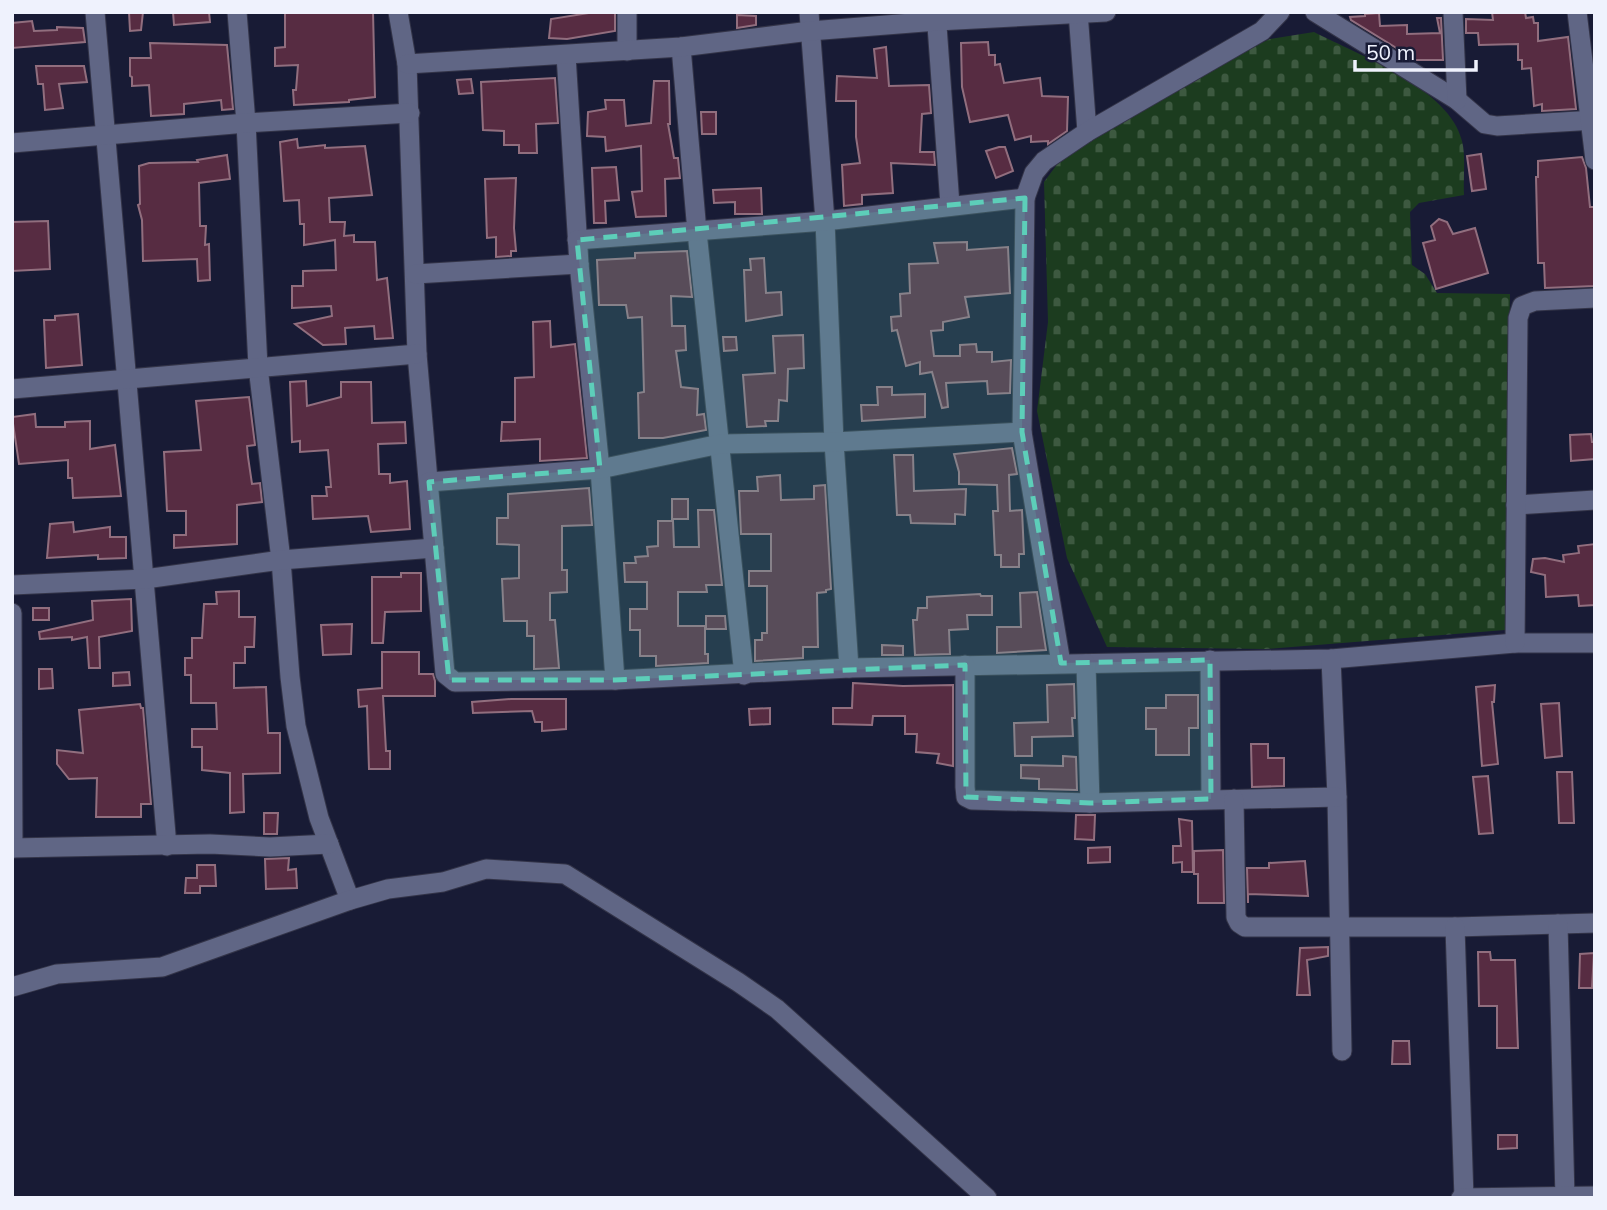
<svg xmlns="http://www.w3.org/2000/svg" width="1607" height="1210" font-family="Mulish,sans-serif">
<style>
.cemetery{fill:url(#cemetery-stones)}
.building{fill:#572c42;stroke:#916e7e;stroke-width:2}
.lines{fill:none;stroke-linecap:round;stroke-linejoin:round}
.minor-casing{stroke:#333448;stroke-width:21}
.minor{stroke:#606685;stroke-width:19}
.marked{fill:#5dceb9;fill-opacity:0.2;stroke:#5dceb9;stroke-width:5;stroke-dasharray:14 9;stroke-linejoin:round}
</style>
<defs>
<pattern id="cemetery-stones" width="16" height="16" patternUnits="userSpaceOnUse" patternTransform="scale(1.75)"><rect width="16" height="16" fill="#1c3c1f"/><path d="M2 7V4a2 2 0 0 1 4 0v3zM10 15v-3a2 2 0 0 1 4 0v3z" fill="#3d5940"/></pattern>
</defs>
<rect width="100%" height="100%" fill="#181b35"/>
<path class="cemetery" d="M1314,32c45,23 136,57 148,109 4,16 1,37 2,54l-45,8 -9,9 2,53 13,9 12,19 73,1 -5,336 -239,19 -159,-2 -40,-89 -30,-147 11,-89 -4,-140 17,-23 154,-95 55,-25z"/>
<g class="building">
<polygon points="129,12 143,12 141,30 130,31"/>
<polygon points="173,12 209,12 210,22 174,25"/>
<polygon points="285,12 373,12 375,97 349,100 349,102 294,105 293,90 296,90 298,65 275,66 275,48 285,47"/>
<polygon points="595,12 615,12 615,31 567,39 549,38 551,19"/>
<polygon points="1492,12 1525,12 1526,18 1533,17 1534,23 1538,23 1538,41 1568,37 1576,109 1542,111 1542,104 1534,106 1531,68 1522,69 1522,60 1518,60 1518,44 1479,45 1478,33 1466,33 1466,19 1493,20"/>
<polygon points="1379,13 1380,26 1407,25 1407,34 1440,33 1437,18 1441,18 1443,60 1416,60 1351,20 1350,17 1365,16 1365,14"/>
<polygon points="737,15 756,16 756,25 737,28"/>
<polygon points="32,21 34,31 57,30 57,27 83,28 85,42 12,48 12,23"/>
<polygon points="988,42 989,55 995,55 995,65 1000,64 1004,83 1040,78 1042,96 1068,97 1067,131 1048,144 1048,141 1031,142 1031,136 1015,140 1008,115 970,122 962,87 961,43"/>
<polygon points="150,43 227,45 233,109 222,110 221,100 184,104 184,114 151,116 149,85 132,86 132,77 130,76 130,58 151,58"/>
<polygon points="886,47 889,86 929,85 931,113 922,114 920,152 934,152 935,165 891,163 893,193 862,195 862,204 844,206 842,165 860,163 856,137 856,101 836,101 837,76 877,78 874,49"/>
<polygon points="36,66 84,66 87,82 59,84 63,108 45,110 43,84 38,84"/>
<polygon points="555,78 558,123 536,124 537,153 519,153 519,145 504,145 504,131 483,130 481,82"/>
<polygon points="471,79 473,93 459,94 457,80"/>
<polygon points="654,81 669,81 670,124 668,124 674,158 678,158 680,178 665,179 666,216 636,217 632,192 642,191 641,146 606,151 605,137 587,136 588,112 606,109 605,100 624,100 626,126 651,123"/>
<polygon points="701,112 716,112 716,134 702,134"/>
<polygon points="297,139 298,148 325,145 325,148 365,146 372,195 329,198 330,222 345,222 344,236 354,235 354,242 375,242 377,280 387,278 393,338 375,339 374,326 345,328 346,344 323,345 295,324 332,316 331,306 292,308 292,286 303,286 303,271 336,270 335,240 304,245 304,224 300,224 299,200 284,201 280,142"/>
<polygon points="999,147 1005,147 1013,171 996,178 986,151"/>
<polygon points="1481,154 1486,189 1472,191 1467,156"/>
<polygon points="227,155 230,179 199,183 200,226 206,226 205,245 209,244 210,280 198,281 197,259 143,261 142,220 138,205 140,204 139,166 149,163 198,162 197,160"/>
<polygon points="1582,157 1586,168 1590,207 1595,207 1595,286 1545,288 1544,263 1538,263 1536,177 1538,177 1538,161"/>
<polygon points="616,167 619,200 605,201 606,223 594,223 592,168"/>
<polygon points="516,178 514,228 516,251 511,251 511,256 496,257 496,237 487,238 485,179"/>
<polygon points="761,188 762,214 735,214 735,202 714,203 713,190"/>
<polygon points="1439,219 1447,222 1453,234 1475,228 1488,273 1436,289 1423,243 1435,240 1431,226"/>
<polygon points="48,221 50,269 12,271 12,222"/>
<polygon points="967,242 967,250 1008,247 1010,293 965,297 969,317 943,322 943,330 931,331 934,356 960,356 960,345 976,344 977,352 992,352 992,362 1011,360 1010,393 988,394 987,381 946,383 948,407 942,408 932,372 920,374 920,362 906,366 897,330 892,331 891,317 901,316 900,294 910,293 909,264 938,263 934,243"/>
<polygon points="687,251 692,297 671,296 672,326 685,326 686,350 676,351 681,387 698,389 697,415 704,414 706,430 663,438 639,438 638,393 644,392 642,317 628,318 626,305 599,305 597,260 635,258 635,253"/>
<polygon points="764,258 766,293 781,292 782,315 746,321 744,270 751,270 750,259"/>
<polygon points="78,314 82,365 46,368 44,320 55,320 55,316"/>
<polygon points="550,321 551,347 575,344 587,458 540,461 540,439 501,441 502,422 515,422 515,378 534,377 533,322"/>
<polygon points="803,335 804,368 788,369 787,401 779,400 778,421 765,421 766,426 747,427 743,375 775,373 773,336"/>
<polygon points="723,337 736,337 737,350 724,351"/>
<polygon points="306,381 307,406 341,397 341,382 371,382 372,423 405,422 406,443 378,444 379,474 390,474 390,483 407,481 410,529 371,532 368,516 313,519 312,496 327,496 326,487 331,487 328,450 300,452 300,441 292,442 290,382"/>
<polygon points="877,387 892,387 892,395 925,394 925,417 862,421 861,405 878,405"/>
<polygon points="249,397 255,445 247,446 248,457 252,484 260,483 262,502 237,505 237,544 174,548 174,535 186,535 186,511 167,511 164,452 201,450 196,401"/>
<polygon points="35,414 36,427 65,427 65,422 90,421 90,449 115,445 121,496 73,498 72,478 68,478 68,460 19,464 12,417"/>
<polygon points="1591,434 1592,442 1595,442 1595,459 1571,461 1570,435"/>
<polygon points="1012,448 1017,474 1009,475 1010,511 1022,510 1024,554 1019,554 1019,567 1001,567 1001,555 995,555 993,511 998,511 997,485 959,484 959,472 954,454"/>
<polygon points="894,455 913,455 914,491 966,489 965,515 955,514 955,524 911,523 910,515 897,515"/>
<polygon points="780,475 781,500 814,499 814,486 825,485 831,589 826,590 826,592 817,593 818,647 803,647 803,658 755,661 755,640 762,640 762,633 767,633 767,586 749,586 749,571 771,571 771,534 741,534 739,491 758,491 757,477"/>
<polygon points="589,488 592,525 562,526 562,570 567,570 567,592 550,593 550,620 555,620 559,668 534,669 534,636 527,636 527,621 504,621 502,579 519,578 519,545 497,544 497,518 508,518 508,494"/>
<rect x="672" y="499" width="16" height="20"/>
<polygon points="698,510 714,510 722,585 706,585 707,592 678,592 678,626 705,626 705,654 708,654 708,663 656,666 656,656 640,656 640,630 630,630 630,609 647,609 647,582 625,582 624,563 636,563 635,557 648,556 647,547 658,546 658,521 673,521 674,547 699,547"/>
<polygon points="73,522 74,532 110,527 110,537 126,537 126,558 98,559 98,555 47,558 50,524"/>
<polygon points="1595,544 1595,605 1579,606 1578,595 1546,597 1545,575 1531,572 1533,559 1545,558 1564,562 1563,555 1579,553 1578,546"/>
<polygon points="401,573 421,573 421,611 385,612 383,643 372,643 372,577 401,577"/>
<polygon points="239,591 239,617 255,617 254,647 245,647 245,663 234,663 234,688 266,687 268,733 280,733 280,773 243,774 244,812 230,813 230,773 202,770 202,747 192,747 192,729 217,729 216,703 191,703 191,675 185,675 185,658 192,658 192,638 202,638 204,604 217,604 216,592"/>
<polygon points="1037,592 1046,650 997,653 997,627 1021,627 1020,593"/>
<polygon points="980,594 981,596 992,596 992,615 967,615 968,629 949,630 950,654 915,655 913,620 917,620 918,608 927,608 927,597"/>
<polygon points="131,599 132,631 99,637 100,668 89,668 87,637 72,640 72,637 40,639 39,632 93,620 92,601"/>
<rect x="33" y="608" width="16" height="12"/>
<polygon points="706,616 725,616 726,629 706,629"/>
<polygon points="352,624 351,654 323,655 321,625"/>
<polygon points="882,645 903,646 903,655 882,655"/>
<polygon points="382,652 419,652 419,674 433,674 435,681 435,696 383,696 386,751 390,751 390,769 369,769 367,706 359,707 358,690 382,688"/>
<polygon points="39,669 52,669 53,688 39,689"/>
<polygon points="129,672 130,685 113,686 113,673"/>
<polygon points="853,683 903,686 953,685 953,766 937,763 939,754 916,752 917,734 905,734 905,716 873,716 872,725 833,724 833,708 852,708"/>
<polygon points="1074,684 1075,718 1072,718 1073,736 1032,737 1032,756 1015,756 1014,723 1048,722 1047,685"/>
<polygon points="1495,685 1494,702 1492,702 1498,764 1482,766 1476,687"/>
<polygon points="1166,695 1198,695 1198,728 1189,728 1189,755 1156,755 1156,729 1146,729 1146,708 1166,708"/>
<polygon points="511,699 566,699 566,729 542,731 542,722 535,722 532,711 473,713 472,702"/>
<polygon points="1559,703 1562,756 1545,758 1541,704"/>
<polygon points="140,704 141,708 143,708 151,804 141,804 141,817 96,817 97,778 69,779 57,764 57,750 83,753 79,710"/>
<polygon points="770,708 770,724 750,725 749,709"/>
<polygon points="1251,744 1268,744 1268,758 1284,758 1284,786 1252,787"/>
<polygon points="1063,756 1076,757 1077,790 1039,789 1039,779 1021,778 1021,765 1063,766"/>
<polygon points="1557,772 1572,772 1574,823 1559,823"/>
<polygon points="1488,776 1493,833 1479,834 1473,777"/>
<polygon points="264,813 278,813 277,834 264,834"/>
<polygon points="1076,815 1095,815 1094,840 1075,839"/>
<polygon points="1179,819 1192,821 1193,872 1182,872 1182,862 1173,863 1173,846 1181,846"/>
<polygon points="1110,847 1110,862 1088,863 1088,848"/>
<polygon points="1223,850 1224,903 1198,903 1198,874 1194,874 1194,851"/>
<polygon points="289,858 288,870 296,869 297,888 266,889 265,859"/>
<polygon points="1305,861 1308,896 1248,894 1248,903 1247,868 1269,868 1269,863"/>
<polygon points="197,865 215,865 216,886 200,886 200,893 185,893 186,878 197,878"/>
<polygon points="1328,947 1328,956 1307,960 1310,995 1297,995 1300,948"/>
<polygon points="1478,952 1490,952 1491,960 1515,960 1518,1048 1497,1048 1497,1006 1479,1006"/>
<polygon points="1594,953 1592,988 1579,988 1580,954"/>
<polygon points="1393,1041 1409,1041 1410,1064 1392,1064"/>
<polygon points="1498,1135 1517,1135 1517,1148 1498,1149"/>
</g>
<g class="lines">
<g class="minor-casing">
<g id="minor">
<polyline points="95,12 167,846"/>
<polyline points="237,12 246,123 258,367 281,560 290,677 296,726 319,818 350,900"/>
<polyline points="398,12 407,64 417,354 445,674 455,682 615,680 849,668 1331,659 1515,643 1595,643"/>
<polyline points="627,12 627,51"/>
<polyline points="809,12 825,221 834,442 849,668"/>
<polyline points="936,12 950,205"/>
<polyline points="1078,12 1087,132"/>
<polyline points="1315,12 1457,100 1485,124 1497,126 1595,120"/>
<polyline points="1453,12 1457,100"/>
<polyline points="1577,12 1595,160"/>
<polyline points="681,47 697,232 744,675"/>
<polyline points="566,55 579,264 600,469 615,680"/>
<polyline points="407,64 681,47 810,31 937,21 1106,12"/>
<polyline points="12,143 246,123 410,113"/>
<polyline points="1025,198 1022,432 1061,663"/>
<polyline points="577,240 825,221 1025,198 1034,173 1044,161 1087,132 1262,31 1280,12"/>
<polyline points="415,274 579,264"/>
<polyline points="12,389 417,354"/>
<polyline points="429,482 600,469 720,444 834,442 1022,432"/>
<polyline points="1516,505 1595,500"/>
<polyline points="12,585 145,579 281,560 434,548"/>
<polyline points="12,613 13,848"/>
<polyline points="1515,643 1518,318 1522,306 1535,301 1595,298"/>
<polyline points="1331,659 1337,797 1342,1051"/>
<polyline points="1210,660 1211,799"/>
<polyline points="1086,664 1090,803"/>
<polyline points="965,665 965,787 966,797 972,800 1090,803 1337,797"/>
<polyline points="1234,799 1236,917 1239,923 1245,927 1455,927 1595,923"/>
<polyline points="12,848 210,844 270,847 329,844"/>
<polyline points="1558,924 1565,1198"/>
<polyline points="1455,927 1464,1198"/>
<polyline points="12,987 57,974 162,967 350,900 388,889 443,882 486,869 565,874 738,982 777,1009 987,1198"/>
<polyline points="1461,1198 1595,1196"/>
</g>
</g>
<use href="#minor" class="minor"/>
</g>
<path class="marked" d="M1025,198l-3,234 39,231 149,-3 1,139 -121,4 -124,-6 -1,-132 -350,15h-166l-20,-198 171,-13 -23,-229z"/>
<rect width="1607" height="1210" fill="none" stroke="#eff2fd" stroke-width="28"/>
<path d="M1355 60v10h121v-10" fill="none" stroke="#eff2fd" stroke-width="3.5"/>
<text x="1366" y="60" font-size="21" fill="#eff2fd" stroke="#181b35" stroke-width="5" paint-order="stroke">50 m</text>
</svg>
